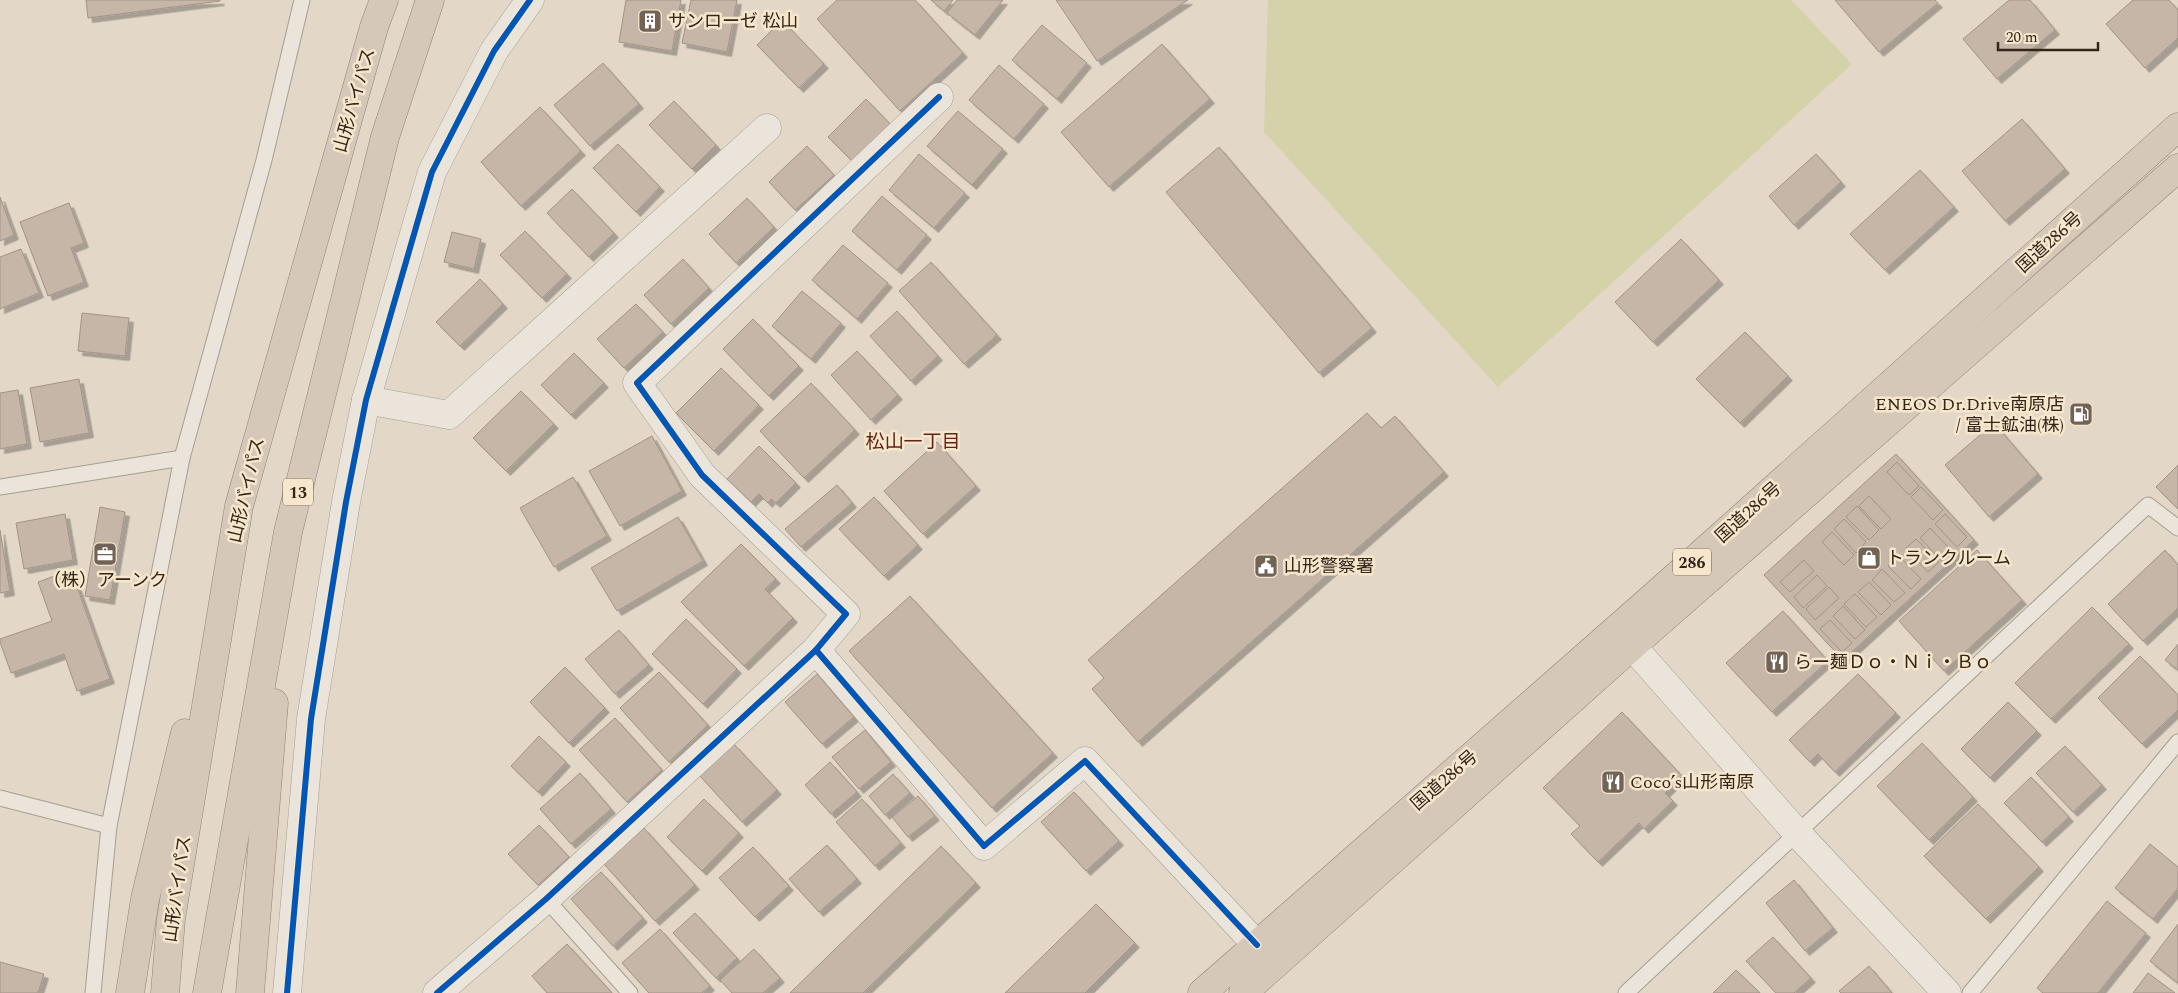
<svg xmlns="http://www.w3.org/2000/svg" width="2178" height="993" font-family="Spectral,'Noto Sans JP',serif">
<style>
.green{fill:#d5d1a9}
.building{fill:#c6b6a8;stroke:#a29387;filter:url(#shadow)}
.lines{fill:none;stroke-linecap:round;stroke-linejoin:round}
.lane-casing{stroke:#a79d91;stroke-width:17}
.street-casing{stroke:#a79d91;stroke-width:29}
.highway-casing{stroke:#8c8378;stroke-width:29}
.lane{stroke:#eae4da;stroke-width:15}
.street{stroke:#eae4da;stroke-width:28}
.highway{stroke:#d5c8b9;stroke-width:28}
.cycleway-casing{stroke:#f5e6cc;stroke-width:9}
.cycleway{stroke:#0057b8;stroke-width:6}
.labels{text-anchor:middle;stroke-width:5;stroke-linejoin:round;paint-order:stroke}
.shield{fill:#f5e6cc;stroke:#6e5f50;stroke-width:1}
.shield-label{font-size:16px;font-weight:bold;fill:#34251b}
.poi-label{font-size:18px;fill:#34251b;stroke:#f5e6cc;text-anchor:start}
.street-label{font-size:18px;fill:#34251b;stroke:#f5e6cc}
.neighbourhood-label{font-size:19px;fill:#61231a;stroke:#f5e6cc}
</style>
<defs>
<filter id="shadow"><feDropShadow dx="4.5" dy="4.5" stdDeviation="0" flood-color="#0004"/></filter>
</defs>
<rect width="100%" height="100%" fill="#e3d8c7"/>
<polygon class="green" points="1268,0 1791,0 1852,64 1498,387 1264,132"/>
<g class="building">
<polygon points="86,0 220,0 220,1 88,18"/>
<polygon points="626,0 681,0 672,51 619,42"/>
<polygon points="691,0 737,0 727,52 682,43"/>
<polygon points="837,0 915,0 963,53 900,111 817,19"/>
<polygon points="931,0 953,0 944,11"/>
<polygon points="957,0 1003,0 975,35 947,13"/>
<polygon points="1056,0 1188,0 1097,61"/>
<polygon points="1835,0 1935,0 1938,3 1879,52"/>
<polygon points="2009,0 2030,0 2055,30 1997,79 1963,39"/>
<polygon points="2133,0 2169,0 2178,10 2178,38 2145,68 2106,24"/>
<polygon points="782,20 824,64 799,88 757,45"/>
<polygon points="1042,25 1087,63 1057,99 1012,60"/>
<polygon points="1162,44 1210,99 1109,187 1061,132"/>
<polygon points="603,63 639,104 590,146 554,105"/>
<polygon points="999,65 1044,104 1014,139 969,100"/>
<polygon points="866,99 892,126 854,163 828,137"/>
<polygon points="674,101 716,145 692,169 649,125"/>
<polygon points="540,107 581,151 521,206 481,162"/>
<polygon points="958,111 1003,149 972,185 927,146"/>
<polygon points="2022,119 2065,169 2005,221 1962,171"/>
<polygon points="618,144 660,187 636,212 593,168"/>
<polygon points="807,146 834,175 795,210 769,182"/>
<polygon points="1219,147 1372,328 1319,373 1166,192"/>
<polygon points="919,154 965,193 934,228 889,190"/>
<polygon points="1816,154 1841,182 1794,225 1769,196"/>
<polygon points="1920,170 1954,207 1885,270 1850,234"/>
<polygon points="572,189 614,233 589,257 547,213"/>
<polygon points="882,196 927,235 897,270 852,231"/>
<polygon points="0,197 14,235 0,241"/>
<polygon points="747,198 774,227 736,263 709,234"/>
<polygon points="69,203 84,243 71,248 84,282 48,296 20,222"/>
<polygon points="525,231 567,274 542,298 500,255"/>
<polygon points="452,232 481,239 474,269 444,262"/>
<polygon points="1681,239 1719,280 1653,342 1615,302"/>
<polygon points="843,245 888,283 857,319 812,280"/>
<polygon points="21,249 39,293 0,309 0,257"/>
<polygon points="683,259 709,288 671,324 644,295"/>
<polygon points="931,262 997,335 964,364 899,291"/>
<polygon points="480,279 503,304 460,346 436,322"/>
<polygon points="802,291 841,323 811,359 772,326"/>
<polygon points="636,304 663,332 624,368 597,339"/>
<polygon points="897,311 938,356 911,381 870,336"/>
<polygon points="82,313 129,318 125,356 78,351"/>
<polygon points="753,319 799,366 769,396 723,349"/>
<polygon points="1745,332 1788,376 1740,423 1696,379"/>
<polygon points="857,351 898,395 871,420 831,375"/>
<polygon points="574,353 604,383 571,415 541,385"/>
<polygon points="721,368 759,405 714,451 676,413"/>
<polygon points="79,379 89,433 40,442 30,388"/>
<polygon points="811,383 855,430 804,478 760,431"/>
<polygon points="18,390 27,444 0,449 0,393"/>
<polygon points="521,391 554,424 506,471 473,438"/>
<polygon points="1367,413 1381,428 1395,416 1444,472 1138,742 1092,689 1104,678 1088,660"/>
<polygon points="1994,423 2038,474 1989,517 1945,465"/>
<polygon points="652,436 682,491 620,526 589,471"/>
<polygon points="937,442 976,486 923,534 884,491"/>
<polygon points="759,446 796,483 776,503 771,499 768,503 759,494 751,502 727,479"/>
<polygon points="1896,454 1974,540 1843,660 1764,575"/>
<polygon points="1897,462 1919,486 1909,495 1887,472"/>
<polygon points="2178,465 2178,509 2156,487"/>
<polygon points="573,477 607,536 554,567 520,508"/>
<polygon points="837,485 852,503 801,547 785,529"/>
<polygon points="1921,487 1943,510 1933,520 1911,497"/>
<polygon points="1869,496 1891,519 1881,529 1859,506"/>
<polygon points="874,497 918,545 884,576 839,529"/>
<polygon points="1857,506 1879,530 1869,540 1846,517"/>
<polygon points="100,507 125,512 110,600 85,596"/>
<polygon points="65,514 73,560 24,569 16,523"/>
<polygon points="1945,514 1967,537 1957,547 1935,524"/>
<polygon points="678,517 703,561 617,611 591,568"/>
<polygon points="1844,519 1866,542 1856,553 1834,529"/>
<polygon points="1930,528 1952,551 1942,561 1920,538"/>
<polygon points="0,530 10,591 0,593"/>
<polygon points="1832,532 1854,555 1844,565 1822,542"/>
<polygon points="1916,539 1939,562 1928,572 1906,548"/>
<polygon points="741,544 776,579 765,589 793,618 744,666 681,602"/>
<polygon points="1977,550 2022,600 1944,671 1899,621"/>
<polygon points="2165,550 2178,565 2178,608 2143,641 2108,604"/>
<polygon points="1899,556 1921,579 1911,589 1888,566"/>
<polygon points="1804,560 1814,571 1790,592 1780,582"/>
<polygon points="1882,569 1905,593 1894,602 1872,580"/>
<polygon points="71,570 110,679 77,691 64,654 11,673 0,642 0,639 52,621 38,582"/>
<polygon points="1817,575 1827,586 1803,608 1794,597"/>
<polygon points="1869,582 1891,605 1881,615 1858,592"/>
<polygon points="1829,587 1839,598 1815,620 1806,609"/>
<polygon points="1855,594 1877,617 1866,627 1844,604"/>
<polygon points="910,596 1053,753 992,808 849,651"/>
<polygon points="1843,606 1865,630 1855,639 1833,616"/>
<polygon points="2092,607 2129,644 2051,719 2015,683"/>
<polygon points="1783,611 1828,661 1772,712 1726,663"/>
<polygon points="686,619 737,669 703,704 652,654"/>
<polygon points="1830,620 1852,643 1842,652 1820,629"/>
<polygon points="619,630 649,665 615,694 585,659"/>
<polygon points="2178,644 2178,670 2165,660"/>
<polygon points="2140,656 2178,695 2178,710 2142,744 2098,698"/>
<polygon points="565,667 605,708 569,743 530,702"/>
<polygon points="659,672 708,725 669,762 620,708"/>
<polygon points="817,674 854,717 822,744 785,702"/>
<polygon points="1858,674 1896,713 1835,772 1818,754 1810,762 1789,740"/>
<polygon points="2008,702 2037,731 1990,778 1961,749"/>
<polygon points="1622,712 1682,776 1665,793 1673,801 1644,829 1639,823 1598,862 1571,834 1580,826 1543,788"/>
<polygon points="615,718 662,770 627,802 579,750"/>
<polygon points="865,730 891,762 859,789 832,757"/>
<polygon points="539,736 566,762 538,792 511,766"/>
<polygon points="1922,743 1973,797 1929,840 1877,786"/>
<polygon points="734,744 777,790 742,822 700,776"/>
<polygon points="2065,746 2102,785 2073,812 2036,773"/>
<polygon points="830,762 857,792 831,814 805,785"/>
<polygon points="580,773 611,809 571,844 540,809"/>
<polygon points="893,774 910,793 885,815 869,796"/>
<polygon points="2031,777 2069,817 2042,842 2004,803"/>
<polygon points="1074,792 1119,841 1086,871 1041,822"/>
<polygon points="918,796 935,816 908,837 892,817"/>
<polygon points="704,799 739,833 702,871 667,837"/>
<polygon points="862,799 901,843 875,866 836,822"/>
<polygon points="1978,804 2039,867 1986,919 1924,856"/>
<polygon points="539,825 569,857 538,885 508,854"/>
<polygon points="644,828 695,885 655,921 604,864"/>
<polygon points="2150,844 2178,867 2178,888 2153,919 2115,888"/>
<polygon points="827,845 857,879 819,912 789,879"/>
<polygon points="941,846 976,883 863,993 790,993"/>
<polygon points="753,847 789,886 755,917 719,878"/>
<polygon points="601,872 643,918 613,946 571,899"/>
<polygon points="1794,880 1833,928 1805,951 1766,903"/>
<polygon points="2107,901 2146,933 2098,993 2043,993 2037,988"/>
<polygon points="1096,904 1135,943 1085,993 1005,993"/>
<polygon points="695,913 737,958 716,978 673,933"/>
<polygon points="2178,924 2178,983 2150,961"/>
<polygon points="660,929 710,986 702,993 649,993 622,963"/>
<polygon points="1773,937 1811,978 1794,993 1776,993 1746,961"/>
<polygon points="567,944 612,993 547,993 532,976"/>
<polygon points="754,949 780,978 763,993 732,993 720,980"/>
<polygon points="0,962 44,974 38,993 0,993"/>
<polygon points="1869,966 1892,993 1841,993 1839,991"/>
<polygon points="1736,970 1760,993 1713,993"/>
<polygon points="2148,973 2175,993 2133,993"/>
</g>
<g class="lines">
<g class="lane-casing">
<g id="lane">
<polyline points="0,487 182,458"/>
<polyline points="0,798 109,826"/>
<polyline points="546,899 630,993"/>
<polyline points="93,993 109,826 182,458 264,160 302,0"/>
<polyline points="1626,993 2148,505 2178,528"/>
<polyline points="1970,993 2178,742"/>
</g>
</g>
<g class="street-casing">
<g id="street">
<polyline points="366,400 449,415 767,128"/>
<polyline points="1632,646 1798,834 1947,993"/>
<polyline points="816,650 984,846 1085,761 1257,945"/>
<polyline points="287,993 311,719 346,502 366,400 432,172 494,51 530,0"/>
<polyline points="437,993 546,899 816,650 846,614 702,475 637,383 939,97"/>
</g>
</g>
<g class="highway-casing">
<g id="highway">
<polyline points="130,993 145,899 185,733"/>
<polyline points="165,993 171,919 239,506 374,27 384,0"/>
<polyline points="207,993 288,532 385,137 430,0"/>
<polyline points="250,993 274,703"/>
<polyline points="1202,993 1653,597 2178,127"/>
<polyline points="1243,993 1632,646 2178,168"/>
</g>
</g>
<use href="#lane" class="lane"/>
<use href="#street" class="street"/>
<use href="#highway" class="highway"/>
<g class="cycleway-casing">
<g id="cycleway">
<polyline points="816,650 984,846 1085,761 1257,945"/>
<polyline points="287,993 311,719 346,502 366,400 432,172 494,51 530,0"/>
<polyline points="437,993 546,899 816,650 846,614 702,475 637,383 939,97"/>
</g>
</g>
<use href="#cycleway" class="cycleway"/>
</g>
<defs>
<g id="building-square" transform="scale(1.25)"><rect x="-9" y="-9" width="18" height="18" rx="4" fill="#716457" stroke="#f5e6cc"/><path d="M-4-6H4V6H1V3H-1V6H-4ZM-2.5-4.3h1.7v1.8h-1.7ZM.8-4.3h1.7v1.8H.8ZM-2.5-1h1.7V.8h-1.7ZM.8-1h1.7V.8H.8Z" fill="#fff"/></g>
<g id="fuel-square" transform="scale(1.25)"><rect x="-9" y="-9" width="18" height="18" rx="4" fill="#716457" stroke="#f5e6cc"/><path d="M-5.5-6h7V0h2V4h1.3V-2.5L3-4.5l.8-.8L6-3V5H2.5V1h-1V6h-7ZM-4.2-4.7v3.2H.2V-4.7Z" fill="#fff"/></g>
<g id="office-square" transform="scale(1.25)"><rect x="-9" y="-9" width="18" height="18" rx="4" fill="#716457" stroke="#f5e6cc"/><path d="M-6-3h4V-5.5h4V-3h4V5H-6ZM-1-4.5V-3h2v-1.5ZM-6 0V1H6V0Z" fill="#fff"/></g>
<g id="shop-square" transform="scale(1.25)"><rect x="-9" y="-9" width="18" height="18" rx="4" fill="#716457" stroke="#f5e6cc"/><path d="M-5-2.5h2.3a2.7 3.5 0 0 1 5.4 0H5L5.5 6h-11ZM-1.5-2.5h3a1.5 2.3 0 0 0-3 0Z" fill="#fff"/></g>
<g id="civic-square" transform="scale(1.25)"><rect x="-9" y="-9" width="18" height="18" rx="4" fill="#716457" stroke="#f5e6cc"/><path d="M-.6-6.5H3V-4.5H.6V-3L4-1V1h2V6H-6V1h2V-1L-.6-3ZM-1.2 2.5V6h2.4V2.5Z" fill="#fff"/></g>
<g id="restaurant-square" transform="scale(1.25)"><rect x="-9" y="-9" width="18" height="18" rx="4" fill="#716457" stroke="#f5e6cc"/><path d="M-5-6h1v4h1v-4h1v4h1v-4h1v5L-1.5 .5V6h-2V.5L-5-1ZM5-6V6H3V1.5H1.5Q1.5-4 5-6Z" fill="#fff"/></g>
</defs>
<g fill-rule="evenodd">
<use href="#building-square" x="650" y="21"/>
<use href="#fuel-square" x="2081" y="414"/>
<use href="#office-square" x="105" y="554"/>
<use href="#shop-square" x="1869" y="558"/>
<use href="#civic-square" x="1266" y="566"/>
<use href="#restaurant-square" x="1777" y="662"/>
<use href="#restaurant-square" x="1613" y="782"/>
</g>
<g class="labels">
<g class="shield">
<rect x="283" y="478.5" width="30" height="27" rx="4"/>
<rect x="1673" y="548.5" width="38" height="27" rx="4"/>
</g>
<g class="shield-label">
<text x="298" y="498">13</text>
<text x="1692" y="568">286</text>
</g>
<g class="poi-label">
<text x="668" y="27">サンローゼ 松山</text>
<text x="2064" y="410" text-anchor="end">ENEOS Dr.Drive南原店<tspan x="2064" dy="21">/ 富士鉱油(株)</tspan></text>
<text x="1886" y="564">トランクルーム</text>
<text x="1284" y="572">山形警察署</text>
<text x="105" y="586" text-anchor="middle">（株）アーンク</text>
<text x="1794" y="668">らー麺Ｄｏ・Ｎｉ・Ｂｏ</text>
<text x="1630" y="788">Coco’s山形南原</text>
</g>
<g class="street-label">
<text transform="translate(354 100) rotate(-74)" y="6">山形バイパス</text>
<text transform="translate(2049 242) rotate(-42)" y="6">国道286号</text>
<text transform="translate(246 490) rotate(-77)" y="6">山形バイパス</text>
<text transform="translate(1748 512) rotate(-42)" y="6">国道286号</text>
<text transform="translate(1444 780) rotate(-41)" y="6">国道286号</text>
<text transform="translate(177 889) rotate(-82)" y="6">山形バイパス</text>
</g>
<g class="neighbourhood-label">
<text x="913" y="448">松山一丁目</text>
</g>
</g>
<path d="M1998 42v8h100v-8" fill="none" stroke="#34251b" stroke-width="2.5"/>
<text x="2006" y="42" font-size="15" fill="#34251b" stroke="#f5e6cc" stroke-width="4" paint-order="stroke">20 m</text>
</svg>
